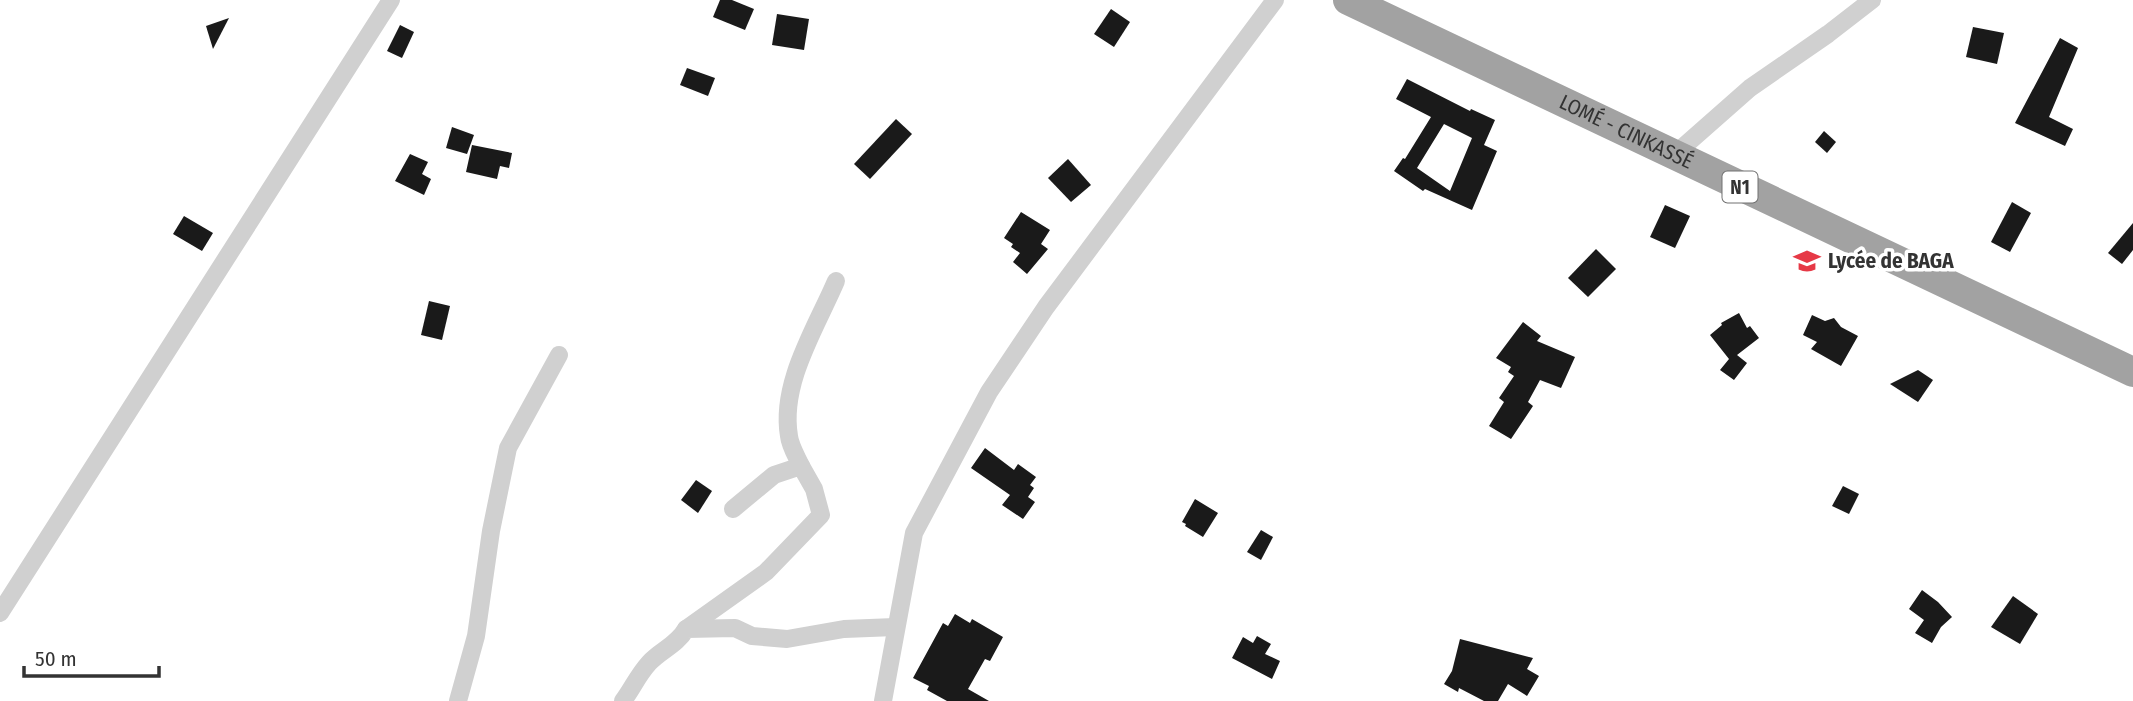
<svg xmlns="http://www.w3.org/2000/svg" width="2133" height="701" font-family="'Fira Sans Condensed',sans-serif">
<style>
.building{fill:#1a1a1a;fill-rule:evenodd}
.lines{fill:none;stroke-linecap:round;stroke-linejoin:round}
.minor{stroke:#d0d0d0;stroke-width:18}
.trunk{stroke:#a2a2a2;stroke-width:30}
.labels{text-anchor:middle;stroke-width:7;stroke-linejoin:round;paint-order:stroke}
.shield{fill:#fff;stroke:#707070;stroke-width:2}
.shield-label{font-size:19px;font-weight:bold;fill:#333}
.street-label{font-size:21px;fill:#333;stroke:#fff}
.poi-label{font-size:21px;font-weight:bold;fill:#333;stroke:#fff;text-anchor:start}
</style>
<rect width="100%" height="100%" fill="#fff"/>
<g class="building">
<polygon points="720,0 732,0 754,9 745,30 713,17"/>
<polygon points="1111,9 1130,22 1114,47 1094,34"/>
<polygon points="777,14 809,19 804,50 772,45"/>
<polygon points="229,18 213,49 206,26"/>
<polygon points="400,25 414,32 402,58 387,51"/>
<polygon points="1973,27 2004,33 1997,64 1966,57"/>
<polygon points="2060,38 2078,48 2049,117 2073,129 2065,146 2015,123"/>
<polygon points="687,68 715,78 708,96 680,85"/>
<path d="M1407,79l63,32 1,-2 24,11 -11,25 13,6 -25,59 -47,-21 -2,2 -29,-20 9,-13 2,1 26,-42 -35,-18zM1444,124l28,14 -22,53 -33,-23z"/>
<polygon points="896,119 912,134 870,179 854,164"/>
<polygon points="452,127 474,135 467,154 446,148"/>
<polygon points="1824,131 1836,142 1827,153 1815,142"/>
<polygon points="472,145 512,153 509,168 500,166 497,179 466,172"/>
<polygon points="410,154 428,162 422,174 431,179 424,195 395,181"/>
<polygon points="1068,159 1091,185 1071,202 1048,178"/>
<polygon points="2012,202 2031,213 2010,252 1991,242"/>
<polygon points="1665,205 1690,216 1675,248 1650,237"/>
<polygon points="1021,212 1050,230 1041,244 1048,249 1027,274 1013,262 1020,253 1011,247 1013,244 1004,238"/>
<polygon points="184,216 213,233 202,251 173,234"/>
<polygon points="2133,223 2133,250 2122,264 2108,253"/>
<polygon points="1596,249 1616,269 1588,297 1568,278"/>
<polygon points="429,301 450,306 442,340 421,335"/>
<polygon points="1739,313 1747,328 1750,326 1759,338 1737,355 1747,363 1734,380 1720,370 1729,359 1710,335 1722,325 1721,323"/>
<polygon points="1812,315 1825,321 1834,318 1841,327 1858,336 1841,366 1811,349 1817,342 1803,335"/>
<polygon points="1523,322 1541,336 1537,341 1575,357 1561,388 1540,380 1528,402 1533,406 1511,439 1489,426 1504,402 1499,398 1514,376 1508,372 1511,367 1496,358"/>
<polygon points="1918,370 1933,380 1918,402 1890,384"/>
<polygon points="985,448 1014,470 1018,464 1036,477 1030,485 1034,488 1028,497 1035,502 1023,519 1002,505 1010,495 971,468"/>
<polygon points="696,480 712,491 698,513 681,500"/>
<polygon points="1843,486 1859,494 1849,514 1832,506"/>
<polygon points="1195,499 1218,513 1203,537 1185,526 1186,524 1182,522"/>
<polygon points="1261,530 1273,537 1261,560 1247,552"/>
<polygon points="1922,590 1938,602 1952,617 1941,627 1932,643 1915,633 1924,620 1909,609"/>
<polygon points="2013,596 2038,614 2020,644 1991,627"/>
<polygon points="955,614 970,623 972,619 1003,637 990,661 985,659 968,689 989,701 947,701 927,690 929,686 913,678 943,623 948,626"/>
<polygon points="1257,636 1271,644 1265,654 1280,661 1272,679 1232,658 1243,637 1253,643"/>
<polygon points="1460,639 1533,658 1527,669 1539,676 1527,696 1508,684 1498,701 1484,701 1459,688 1458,692 1444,684 1452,671"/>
</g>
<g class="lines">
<g class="minor">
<polyline points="1674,155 1750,88 1828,34 1872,0"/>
<path d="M801,466c-4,-9 -11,-20 -12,-30 -9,-53 27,-108 47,-155"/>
<polyline points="0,613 391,0"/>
<polyline points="686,629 766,572 821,515 814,489 801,466 774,475 733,509"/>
<polyline points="458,701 476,636 491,531 508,448 559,355"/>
<path d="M623,701c9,-12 15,-26 26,-38 12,-13 28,-18 37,-34l49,-1 17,8 35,3 57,-10 51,-2"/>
<polyline points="883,701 914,533 989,392 1046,307 1275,0"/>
</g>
<path class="trunk" id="s1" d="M1348,0l785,372"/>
</g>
<defs>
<g id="school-bare" transform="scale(2.1)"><path d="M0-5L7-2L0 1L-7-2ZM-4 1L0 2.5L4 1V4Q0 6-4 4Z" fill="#e63946" stroke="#fff" stroke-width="2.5" paint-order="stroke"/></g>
</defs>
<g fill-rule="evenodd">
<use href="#school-bare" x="1807" y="261"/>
</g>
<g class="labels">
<rect class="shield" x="1722.5" y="171.5" width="35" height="31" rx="5"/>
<g class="shield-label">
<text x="1740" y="194">N1</text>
</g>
<g class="street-label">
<text dy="7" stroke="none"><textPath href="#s1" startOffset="308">LOMÉ - CINKASSÉ</textPath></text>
</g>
<g class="poi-label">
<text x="1828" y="268">Lycée de BAGA</text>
</g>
</g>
<path d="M24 666v10h135v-10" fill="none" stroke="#333333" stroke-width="3.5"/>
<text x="35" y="666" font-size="21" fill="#333333" stroke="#ffffff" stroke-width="5" paint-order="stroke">50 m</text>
</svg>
